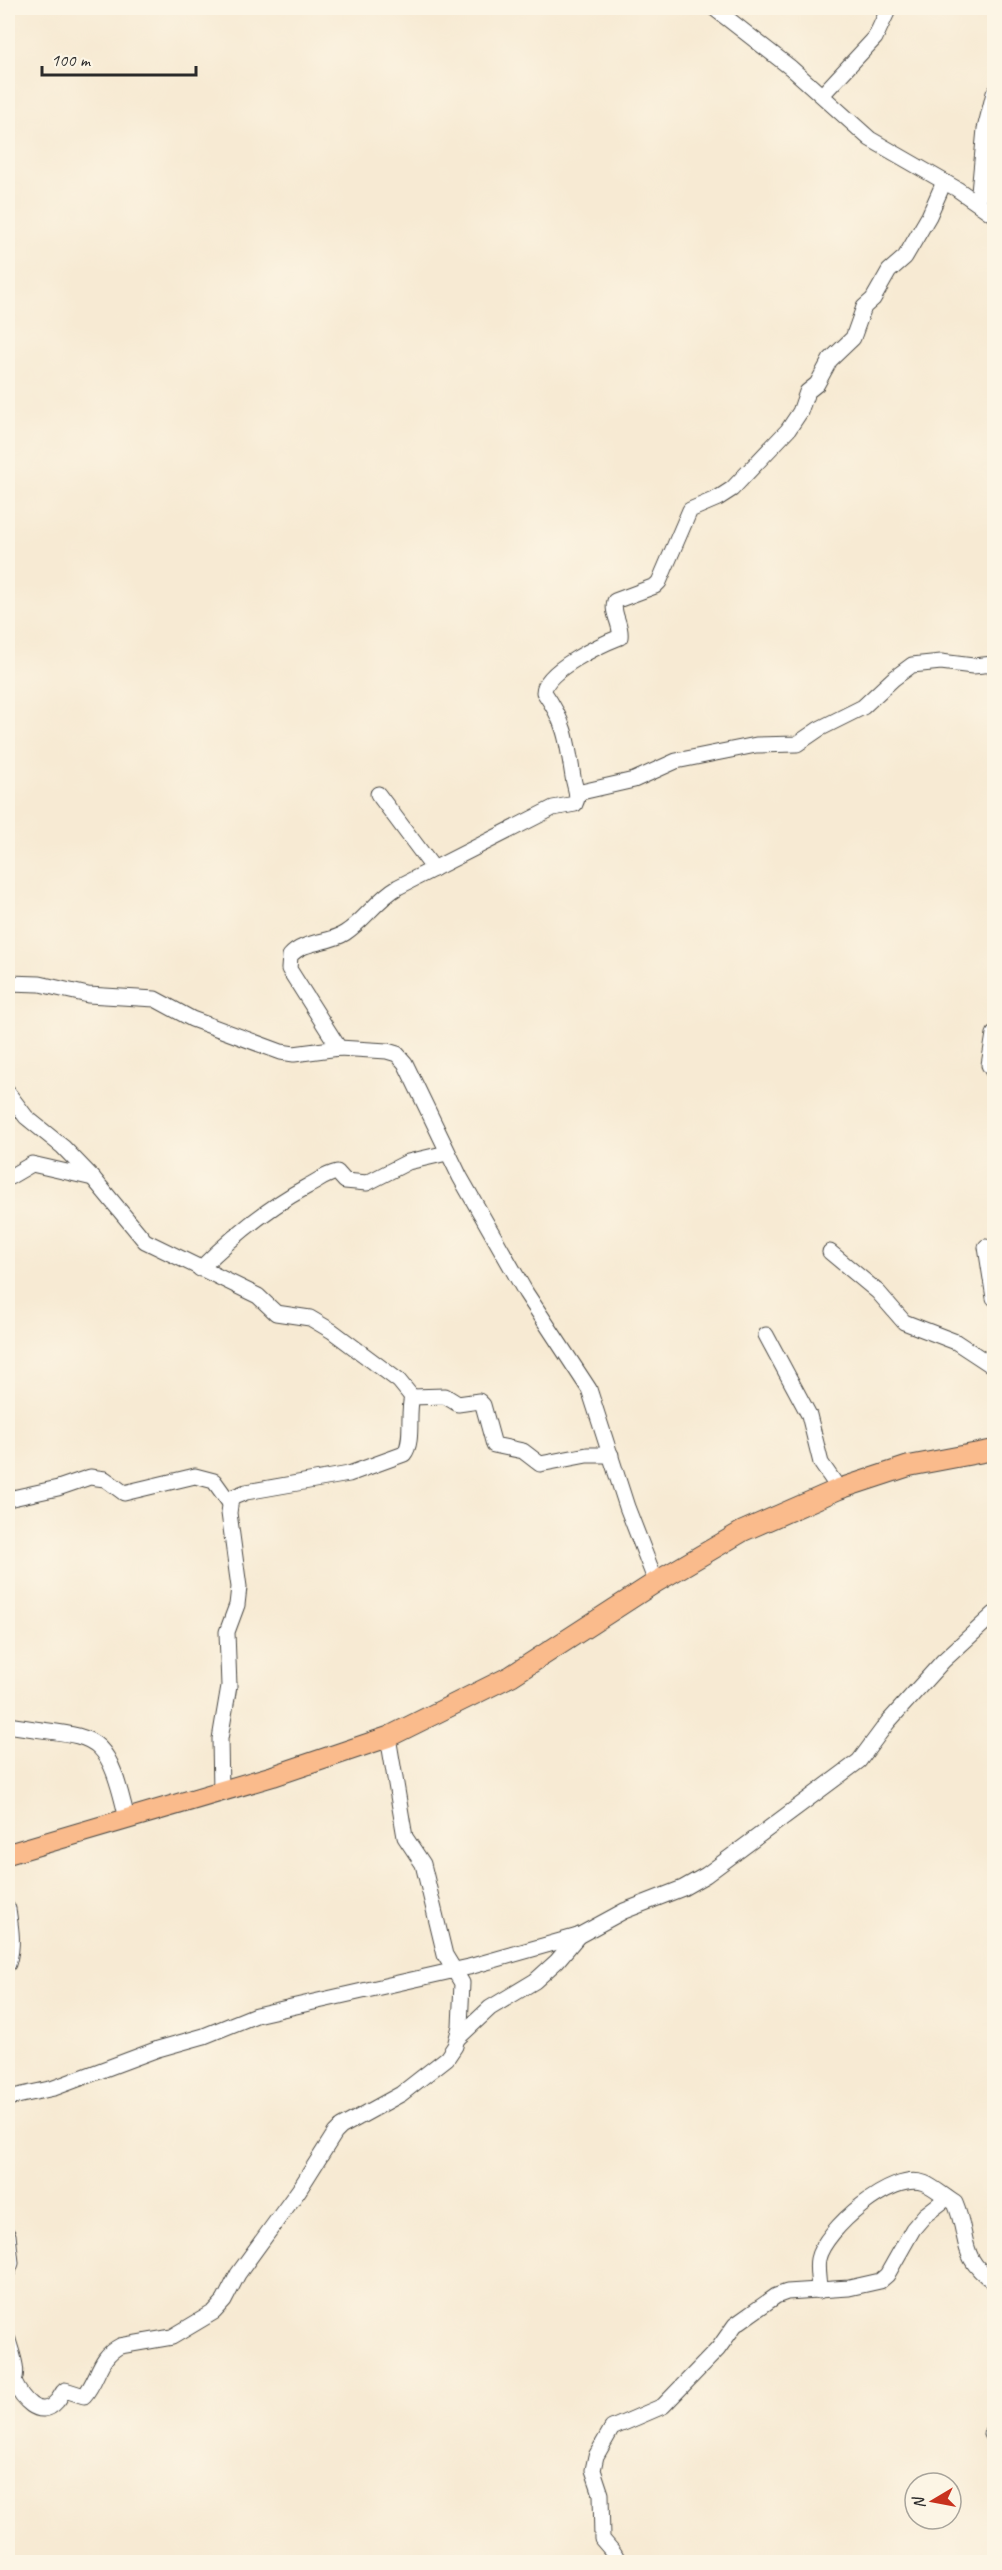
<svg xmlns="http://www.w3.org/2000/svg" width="1002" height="2570" font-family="Caveat,sans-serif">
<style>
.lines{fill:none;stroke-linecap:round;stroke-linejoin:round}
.minor-casing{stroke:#4a4844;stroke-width:17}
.major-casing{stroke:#4a4844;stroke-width:22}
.minor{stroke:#fff;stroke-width:15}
.major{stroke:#fabb8c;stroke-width:20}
</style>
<rect width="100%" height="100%" fill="#fcf5e5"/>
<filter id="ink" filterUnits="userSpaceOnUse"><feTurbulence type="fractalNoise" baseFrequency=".0167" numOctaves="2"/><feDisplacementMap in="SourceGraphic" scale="12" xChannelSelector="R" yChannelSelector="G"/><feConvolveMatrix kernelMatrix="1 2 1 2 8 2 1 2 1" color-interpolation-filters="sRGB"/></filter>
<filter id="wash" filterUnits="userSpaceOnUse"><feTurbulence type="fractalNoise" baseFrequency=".008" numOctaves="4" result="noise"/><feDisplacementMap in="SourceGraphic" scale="24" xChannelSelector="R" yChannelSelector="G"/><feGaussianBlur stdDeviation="1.35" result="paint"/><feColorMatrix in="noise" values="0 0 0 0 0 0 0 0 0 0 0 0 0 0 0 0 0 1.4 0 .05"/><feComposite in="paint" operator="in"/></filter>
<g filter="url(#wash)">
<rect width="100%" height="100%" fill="#f7ead3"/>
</g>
<g filter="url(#ink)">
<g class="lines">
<g class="minor-casing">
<g id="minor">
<polyline points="714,8 791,68 870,139 957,189 994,215"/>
<polyline points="822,95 875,38 889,8"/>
<polyline points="978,203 985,129 994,93"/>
<polyline points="577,793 634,780 676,761 756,745 797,744 819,729 863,707 893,679 912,665 941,662 973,666 994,664"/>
<polyline points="378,794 434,869"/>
<polyline points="8,983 40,984 88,995 155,999 192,1019 281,1052 294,1054 339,1048 387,1051 397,1054 405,1063 460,1177 526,1293 589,1389 627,1507 656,1582"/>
<polyline points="994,1034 989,1065 994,1073"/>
<path d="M339,1048l-50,-79 1,-13c14,-16 38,-12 55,-23 20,-13 32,-34 53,-46l155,-79 22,-4c5,-9 -1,-17 -2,-27 -6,-37 -7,-53 -29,-85 0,-21 58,-48 76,-55 2,-13 -9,-24 -5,-36l40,-15 4,-4 31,-72 28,-12 14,-9 56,-59 12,-18 7,-20 10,-8 13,-24 23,-22 11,-31 9,-8 16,-28 16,-14 24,-41 15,-34"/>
<polyline points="8,1093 26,1117 63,1147 93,1178 145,1241 258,1296 276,1313 310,1318 332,1331 399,1381 412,1397 445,1396 458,1404 479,1401 483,1405 494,1445 523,1451 540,1464 587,1455 611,1455"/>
<polyline points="8,1178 32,1164 93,1178"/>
<polyline points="986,1247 994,1298"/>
<polyline points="830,1252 878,1292 904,1322 956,1342 994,1367"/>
<path d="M200,1269c33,-33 67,-61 108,-83 12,-6 16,-11 29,-14l8,9 22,2 41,-21 39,-9"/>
<polyline points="766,1335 809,1415 821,1463 839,1489"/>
<polyline points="8,1499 58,1488 90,1477 105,1479 124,1493 195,1476 214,1481 229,1502"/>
<path d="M8,1725c87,15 97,-2 119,94"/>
<path d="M221,1791l-1,-52 9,-53 -2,-54 10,-27 2,-18 -10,-74 2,-15 15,-6 103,-18 55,-20c10,-12 3,-40 8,-57"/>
<path d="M8,1909c3,20 6,35 0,55"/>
<polyline points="458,2038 490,2008 535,1981 557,1961 578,1936 624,1911 683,1888 706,1875 859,1761 888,1722 943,1661 994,1614"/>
<polyline points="8,2098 54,2088 158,2049 204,2036 256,2015 469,1967 578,1936"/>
<polyline points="8,2235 11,2263 8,2271"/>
<path d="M819,2291c0,-10 -3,-23 -1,-32 6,-29 75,-89 106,-76 10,4 21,14 31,20 15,36 3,54 39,79"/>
<path d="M8,2340c4,15 15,37 0,47"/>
<path d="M14,2382c7,15 25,40 43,19 4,-4 4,-8 8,-11l19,6c15,-17 14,-39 36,-50l52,-9 42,-25 10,-11 14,-27 61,-84 36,-57 6,-6 60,-33 46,-36 8,-12 5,-20 2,-43 -17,-28 -22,-91 -18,-27 -17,-100"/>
<polyline points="991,2434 994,2434"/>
<polyline points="619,2562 614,2553 602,2539 601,2494 593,2470 596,2456 612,2428 663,2406 718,2349 735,2325 776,2296 787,2292 849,2288 880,2281 887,2275 913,2229 925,2215 947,2198"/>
</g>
</g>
<g class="major-casing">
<polyline id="major" points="8,1854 273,1776 388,1737 511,1676 656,1582 743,1531 839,1489 909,1466 994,1450"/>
</g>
<use href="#minor" class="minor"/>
<use href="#major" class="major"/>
</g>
</g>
<rect width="1002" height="2570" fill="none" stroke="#fcf5e5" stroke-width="30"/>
<g transform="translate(933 2501) rotate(260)"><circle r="28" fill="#fcf5e5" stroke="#a8a49b" stroke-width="1.5"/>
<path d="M0-4.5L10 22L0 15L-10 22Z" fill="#c8321e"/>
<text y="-9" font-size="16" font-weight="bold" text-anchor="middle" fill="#2b2b2b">N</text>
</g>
<path d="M42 66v9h154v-9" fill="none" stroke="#2b2b2b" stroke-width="3"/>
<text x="51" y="66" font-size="18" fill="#2b2b2b" stroke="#fcf5e5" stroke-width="4.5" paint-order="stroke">100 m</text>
</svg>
